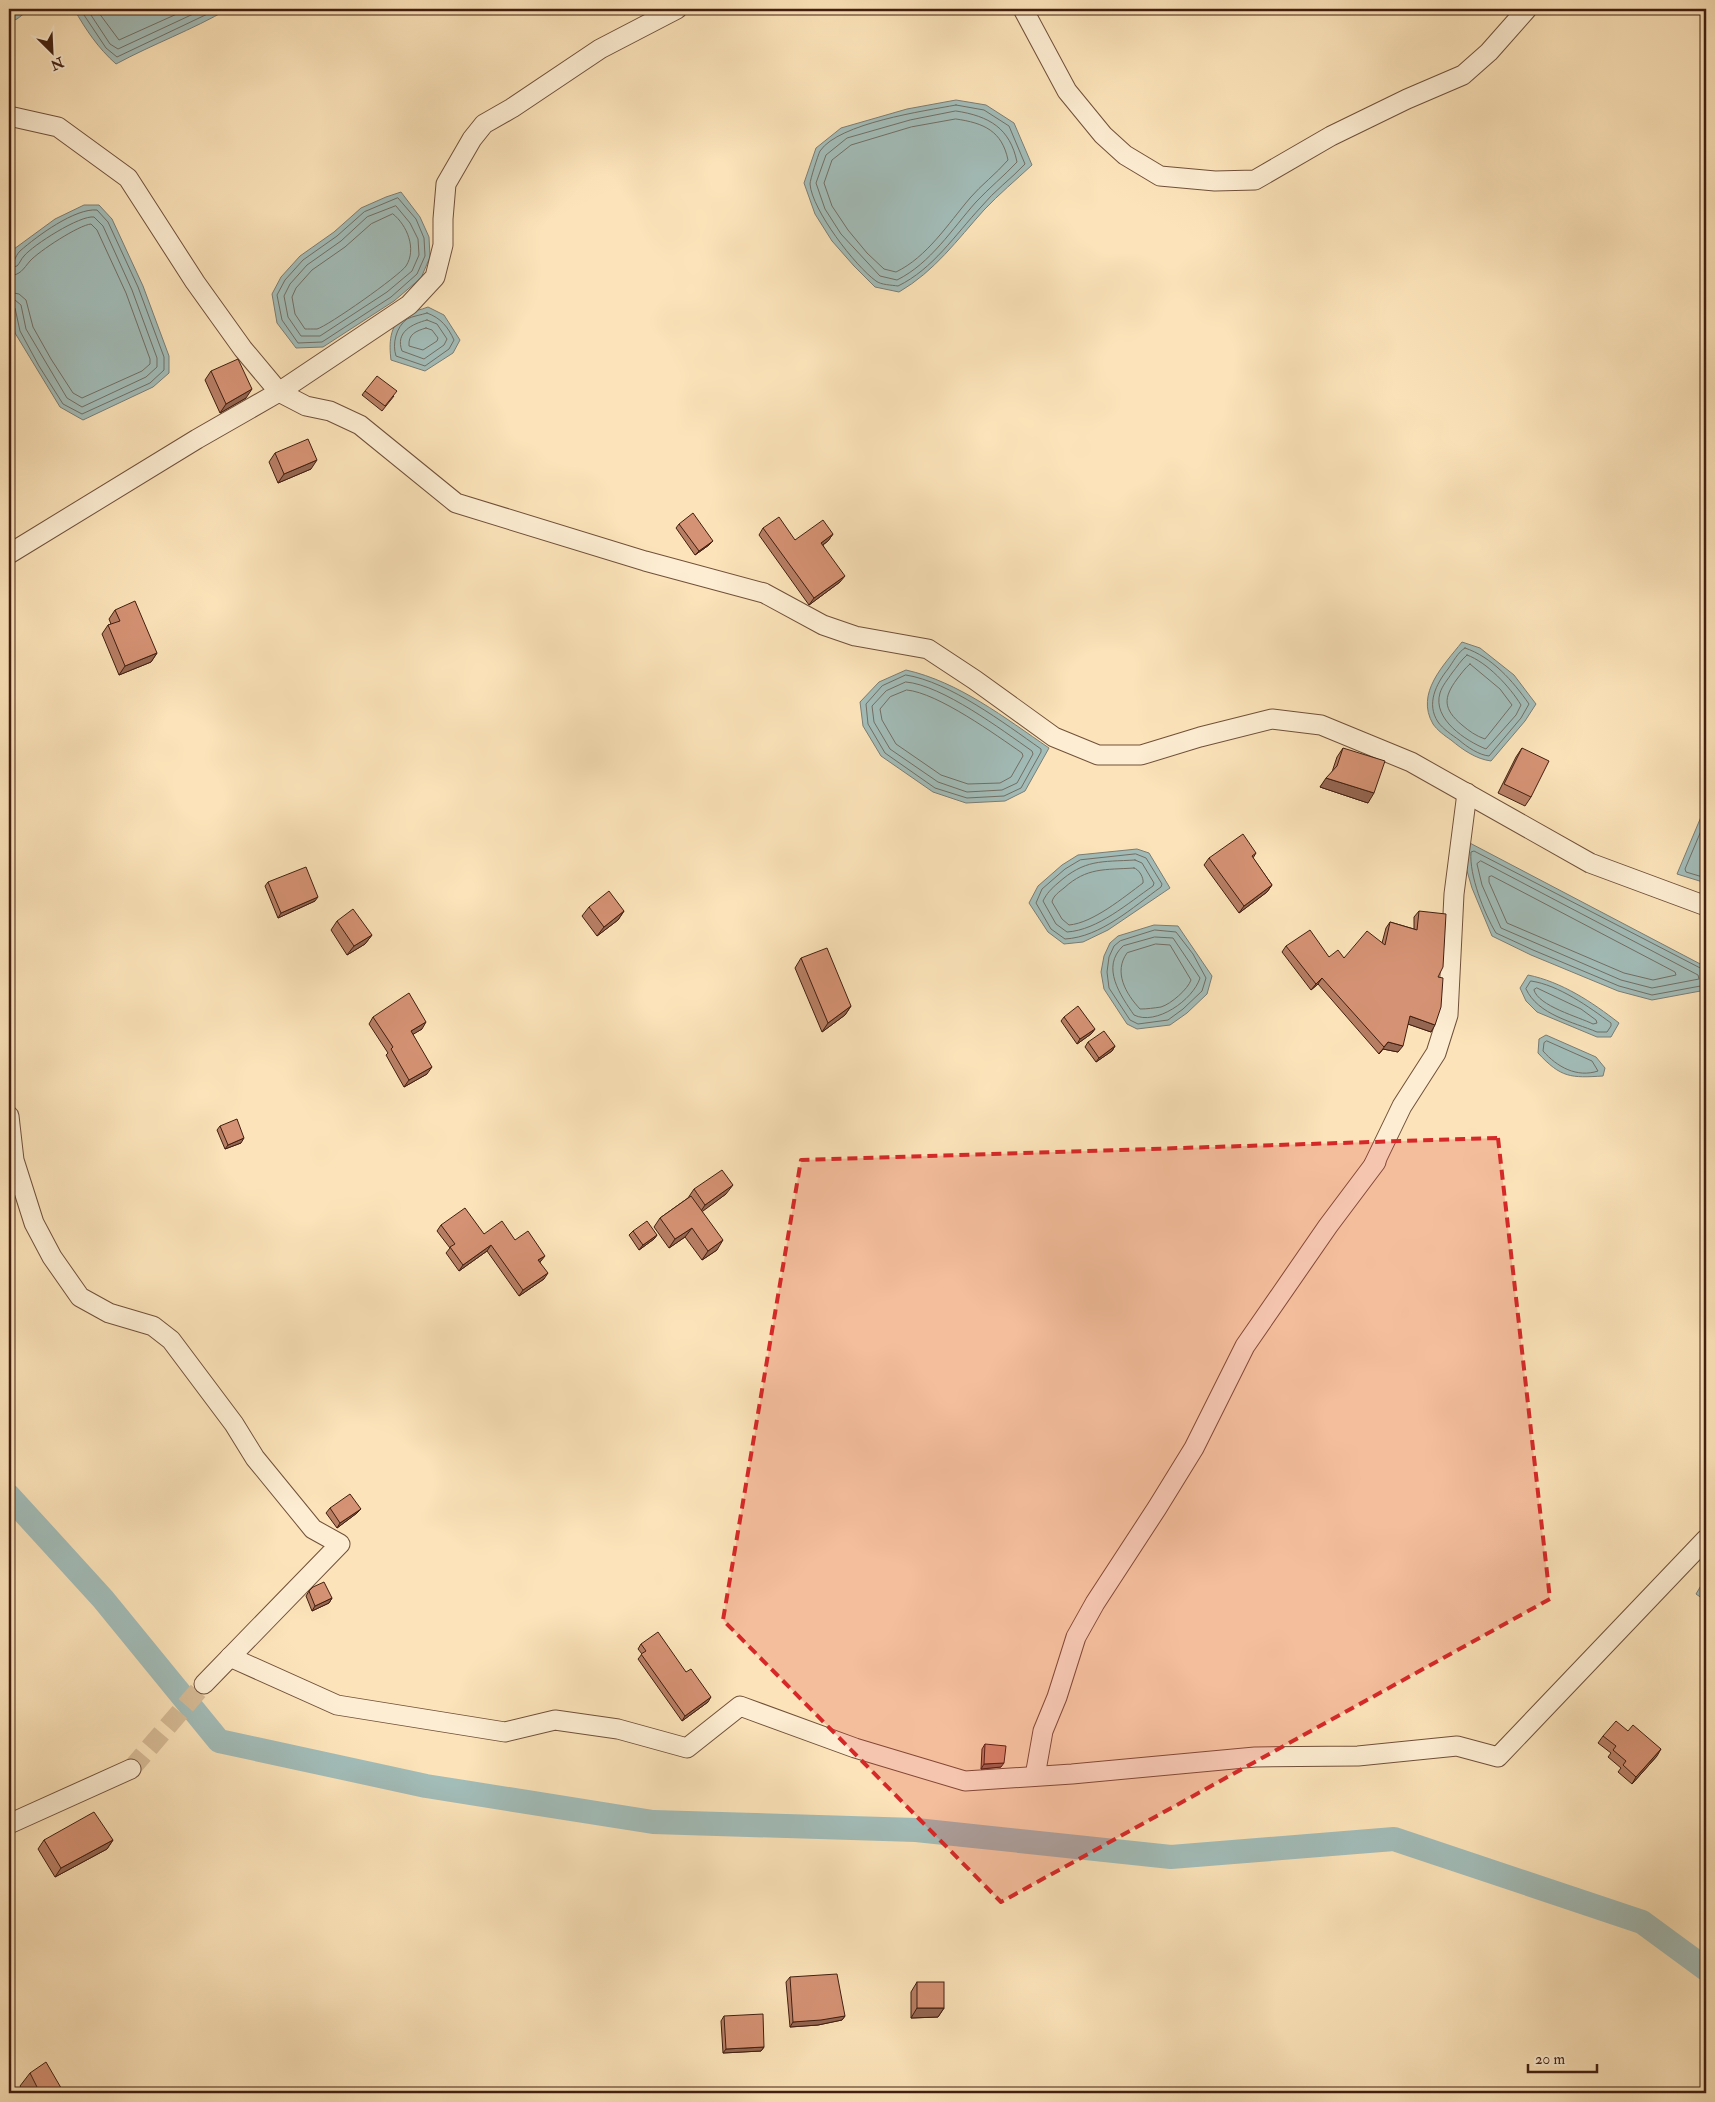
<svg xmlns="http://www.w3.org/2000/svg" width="1715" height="2102" font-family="'IM FELL Double Pica',serif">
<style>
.water{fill:#a2bcb8;stroke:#7b7d75}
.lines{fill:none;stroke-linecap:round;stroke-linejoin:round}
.shore{stroke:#726e64;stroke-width:1}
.canal{stroke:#a2bcb8;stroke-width:24}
.minor-tunnel{stroke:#d7bc97;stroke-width:19;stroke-dasharray:19 9;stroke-linecap:butt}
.minor-casing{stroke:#70503a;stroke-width:21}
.minor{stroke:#fdedd2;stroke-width:19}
.wall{fill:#b77e64;stroke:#411f10}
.shaded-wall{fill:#956651;stroke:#411f10}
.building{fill:#d59274;stroke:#411f10}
.marked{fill:#d62828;fill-opacity:0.2;stroke:#d62828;stroke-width:4;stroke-dasharray:10 6;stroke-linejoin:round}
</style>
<rect width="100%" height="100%" fill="#fce3b9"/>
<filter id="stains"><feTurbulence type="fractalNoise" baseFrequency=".004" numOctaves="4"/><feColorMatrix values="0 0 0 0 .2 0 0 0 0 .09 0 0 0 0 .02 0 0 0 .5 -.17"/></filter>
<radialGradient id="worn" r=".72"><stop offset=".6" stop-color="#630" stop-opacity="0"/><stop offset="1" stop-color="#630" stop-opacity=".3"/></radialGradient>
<g class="water">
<polygon points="9,9 30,9 17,19 9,22"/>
<path d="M74,9h154c-36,21 -75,35 -112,55 -18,-16 -30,-34 -42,-55z"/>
<path d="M956,100l30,5 28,18 18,42c-16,15 -33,29 -48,45 -27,30 -49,61 -85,82l-24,-5 -21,-21 -22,-25 -17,-27 -11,-31 12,-35 25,-20 66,-19z"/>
<polygon points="401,192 420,217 429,237 430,257 421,278 394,301 323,347 296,348 277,323 272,294 281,277 300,256 334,232 361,208 386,197"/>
<polygon points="84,205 99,205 112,219 143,286 169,356 169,373 153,387 83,420 60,407 15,333 9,298 9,262 14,249 55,219"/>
<path d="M428,307l16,8 16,25 -7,13 -28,18 -34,-11c-2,-16 -2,-35 14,-45 6,-4 16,-5 23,-8z"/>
<path d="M1462,642l18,6 34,27 22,29 -11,17 -34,40c-15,-2 -28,-11 -40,-21 -6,-4 -14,-10 -18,-16 -18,-31 11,-59 29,-82z"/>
<path d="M906,670c53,12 99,48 143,78l-24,43 -20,10 -39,2 -33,-11 -52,-36 -18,-30 -3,-24 19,-20z"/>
<polygon points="1706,805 1706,883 1677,874"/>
<polygon points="1466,841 1706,967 1706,990 1652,1000 1618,991 1531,955 1492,936 1472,888 1465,864"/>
<polygon points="1137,849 1149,853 1170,888 1108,930 1083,942 1064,944 1048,932 1029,903 1038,886 1062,865 1078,855"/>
<polygon points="1154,925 1178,926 1212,976 1207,994 1187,1013 1170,1025 1137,1029 1127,1024 1104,989 1101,972 1104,956 1110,943 1118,936"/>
<path d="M1528,975c34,7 64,27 91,48l-8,14h-14l-60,-25 -11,-11 -6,-13z"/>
<path d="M1546,1035l50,22 9,11 -2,8c-32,2 -42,2 -65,-23l1,-14z"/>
<polygon points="1706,1577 1706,1601 1696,1594"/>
</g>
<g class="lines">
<g class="shore">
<polyline points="80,9 106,48 117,57 218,9"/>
<polyline points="87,9 110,44 118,49 204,9"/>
<polyline points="96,9 119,40 188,9"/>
<path d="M956,105l28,5 25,16 16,38c-14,15 -31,27 -44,43 -26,28 -48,62 -83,79 -6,-1 -17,-1 -22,-5 -21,-15 -64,-71 -66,-97 0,-4 8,-29 10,-33 19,-28 104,-40 136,-46z"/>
<path d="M956,111c33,5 54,17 61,51 -13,14 -28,26 -41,40 -24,27 -45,61 -79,78l-17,-4 -39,-42 -16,-25 -9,-26 10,-28 21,-17 63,-18z"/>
<path d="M956,119c28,4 46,12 52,41 -12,14 -27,25 -38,38 -22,26 -43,59 -74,74l-12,-3 -17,-16 -19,-23 -16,-24 -8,-23 8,-23 19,-15 60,-18z"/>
<polygon points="398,198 416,219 424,238 425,256 417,274 391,297 322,342 298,343 282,320 277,295 285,280 303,260 337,236 364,212"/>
<polygon points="396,206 410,223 418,239 419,255 412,271 387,292 320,336 301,336 288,317 284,296 290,284 307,265 341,241 367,217"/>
<path d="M393,214c14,11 24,35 13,52 -7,10 -78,60 -89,63 -4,0 -9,0 -12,0l-10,-15 -3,-17 4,-9 16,-18 33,-23 26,-23z"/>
<path d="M9,262l5,-1c2,-4 3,-7 6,-10 17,-15 55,-43 77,-41l11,12 30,65 26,70v13l-14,13 -68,31 -19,-10 -24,-38 -19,-35 -5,-23 -6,-3"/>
<path d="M9,268l8,-2c3,-3 4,-7 7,-10 9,-11 56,-41 70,-39l9,9 29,64 25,68v9l-11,10 -64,30 -15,-9 -41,-69 -5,-24 -6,-5 -6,-1"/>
<path d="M9,276c12,-1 14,-7 21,-15 9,-10 49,-36 61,-37l6,6 29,63 24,66v5l-8,7 -60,27 -9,-5 -22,-34 -18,-32 -7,-27 -7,-6 -10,-2"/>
<path d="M427,313c14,5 21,14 27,27l-5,9 -24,17 -29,-10c-4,-12 0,-29 11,-37 6,-3 14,-4 20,-6z"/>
<path d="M427,320l10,4 10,15 -3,6 -20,14 -22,-8c-7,-19 10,-27 25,-31z"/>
<path d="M426,328l6,2 6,8 -1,3 -14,9 -14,-4c-1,-12 7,-15 17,-18z"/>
<path d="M1465,648c27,9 48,33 64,56l-8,14 -32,38c-10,-1 -22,-9 -30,-16 -7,-5 -16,-11 -21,-18 -12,-18 -2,-38 10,-53 5,-7 10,-17 17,-21z"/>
<path d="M1467,655c20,7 43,32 54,50l-5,10 -30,34c-20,-8 -54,-30 -46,-56 2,-7 8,-14 12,-20 5,-6 9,-13 15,-18z"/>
<path d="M1470,664l30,25 12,16 -27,34c-9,-3 -16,-8 -23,-14 -19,-16 -19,-27 -5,-46 4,-5 8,-11 13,-15z"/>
<path d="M906,675c44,7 98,48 135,74v3l-20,36 -17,8 -37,2 -32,-10 -50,-35 -17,-29 -2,-20 16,-18z"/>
<path d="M906,682c36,3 96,48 126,69l1,3 -16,29 -15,7 -35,2 -29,-10 -48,-33 -16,-27 -2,-16 14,-15z"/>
<path d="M907,690c31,3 89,45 115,63l1,3 -12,21 -11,6 -32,1 -27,-9 -45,-31 -14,-24 -2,-11 10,-12z"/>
<polyline points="1706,819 1685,869 1686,872 1706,878"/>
<path d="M1136,854l10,4 16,26 -1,3c-28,20 -60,50 -96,52l-14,-10 -15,-26 6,-14 23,-20 15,-9z"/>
<path d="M1135,860l7,3 12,20 -1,3c-25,17 -55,44 -86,46l-11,-8 -13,-23c4,-8 8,-12 15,-18 27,-24 43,-21 77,-23z"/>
<polygon points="1481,861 1698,975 1699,979 1652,988 1621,980 1501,928 1482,885 1477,864"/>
<path d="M1134,868c5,1 10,10 9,15 -19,14 -50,40 -74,42l-7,-6 -10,-17c1,-6 7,-10 12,-14 23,-21 41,-18 70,-20z"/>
<polygon points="1492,876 1675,972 1676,975 1653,980 1624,973 1507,923 1489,882 1489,877"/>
<polygon points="1155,930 1176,932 1193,954 1206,978 1202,991 1183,1009 1168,1020 1138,1024 1130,1020 1109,988 1107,972 1109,957 1114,946 1120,941"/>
<path d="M1155,937l18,1 27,40c-7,22 -44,48 -66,37 -13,-19 -34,-48 -11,-69z"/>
<path d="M1156,944l14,1 21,35c-3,9 -20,24 -30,27 -7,1 -14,2 -21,2 -14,-15 -27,-37 -13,-56z"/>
<path d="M1706,971l-232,-120 -3,1c-2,23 13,61 25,81l37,17 86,36 33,9 54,-10"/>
<path d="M1531,981c28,4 58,26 80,42v3l-4,6h-10c-24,-10 -59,-17 -71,-43z"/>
<path d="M1537,988l44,21 15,11 1,3 -4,1c-14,-7 -55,-18 -59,-34z"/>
<path d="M1547,1041l45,20 6,10c-21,7 -41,-4 -55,-20l1,-8z"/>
</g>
<polyline class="canal" points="9,1496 103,1599 219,1741 426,1786 653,1822 916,1830 1171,1857 1394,1839 1642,1922 1706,1969"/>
<polyline class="minor-tunnel" points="131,1769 204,1684"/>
<g class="minor-casing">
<g id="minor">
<polyline points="1023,9 1067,91 1103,135 1125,155 1160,176 1215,181 1255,180 1331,136 1407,99 1463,75 1489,52 1527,9"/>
<polyline points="9,116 58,127 128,178 195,282 243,349 279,392 409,305 435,277 443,245 443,219 446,184 472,139 484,124 512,108 600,49 677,9"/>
<polyline points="9,554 197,439 279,392 306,406 330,411 360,425 456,503 645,561 764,593 823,625 855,636 928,649 975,680 1054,737 1098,755 1141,755 1200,737 1272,719 1321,725 1411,762 1590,863 1706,906"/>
<polyline points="9,1116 14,1160 34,1223 52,1257 80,1297 109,1313 153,1326 171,1340 234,1424 255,1458 313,1529 340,1544 204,1684"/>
<polyline points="1374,1164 1402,1106 1436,1053 1448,1015 1454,894 1467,793"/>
<polyline points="230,1657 337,1705 505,1732 555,1720 618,1729 687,1748 740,1706 855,1748 965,1781 1072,1774 1255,1757 1358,1756 1457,1746 1498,1757 1706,1539"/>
<polyline points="1035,1776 1043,1731 1057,1697 1076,1637 1095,1603 1157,1508 1194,1448 1245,1346 1328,1226 1376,1162"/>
<polyline points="9,1824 131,1769"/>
</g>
</g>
<use href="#minor" class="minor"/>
</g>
<g class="wall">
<polygon points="211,371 246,398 220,413 205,380"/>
<polygon points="365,391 394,396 382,411 362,395"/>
<polygon points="275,453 311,469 278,483 269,462"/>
<polygon points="679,524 709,545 695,555 676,528"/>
<polygon points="763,528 795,540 833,534 828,541 823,545 840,582 809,605 759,535"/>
<polygon points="115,610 157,653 151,662 119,675 102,634 108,625 111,624 109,619"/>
<polygon points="1343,748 1368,803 1320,787 1332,772 1337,757"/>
<polygon points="1522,748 1531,797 1525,806 1498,793 1516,757"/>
<polygon points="1256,853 1253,858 1272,885 1267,892 1239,913 1204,865 1209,858"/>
<polygon points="268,882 315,901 278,918 265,886"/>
<polygon points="589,907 624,911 618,920 597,936 582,916"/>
<polygon points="1419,911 1438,977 1431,1032 1408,1024 1398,1052 1383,1049 1379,1054 1318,984 1311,990 1282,952 1286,946 1329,957 1344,958 1382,943 1386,928 1390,922 1414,929 1414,917"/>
<polygon points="337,921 372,935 365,944 347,955 331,930"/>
<polygon points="801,958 851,1006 845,1015 822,1032 795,968"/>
<polygon points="373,1017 422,1029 413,1034 427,1074 404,1087 386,1055 388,1053 369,1024"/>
<polygon points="1064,1017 1095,1029 1091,1034 1077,1044 1061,1021"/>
<polygon points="1088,1042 1115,1046 1112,1051 1096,1062 1085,1047"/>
<polygon points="220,1126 241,1143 225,1149 217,1130"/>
<polygon points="694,1189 726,1194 702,1211 717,1250 702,1260 685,1237 669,1248 654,1227 660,1218 688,1198"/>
<polygon points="441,1225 484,1234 515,1240 541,1261 540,1262 544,1279 519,1296 487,1251 459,1271 446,1253 450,1248 437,1231"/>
<polygon points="633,1231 657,1235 654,1239 639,1250 629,1235"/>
<polygon points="330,1508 361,1509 357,1513 337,1528 326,1513"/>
<polygon points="309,1591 332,1598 329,1603 312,1611 306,1596"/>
<polygon points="641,1644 686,1672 708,1702 682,1721 638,1659 642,1654 638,1649"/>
<polygon points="1628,1731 1657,1756 1632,1784 1618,1772 1621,1768 1608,1757 1611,1753 1598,1743 1603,1736"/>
<polygon points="985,1744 1001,1767 981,1769 982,1749"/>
<polygon points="44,1840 113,1840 107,1849 55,1877 38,1849"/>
<polygon points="790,1977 845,2016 842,2020 818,2025 790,2027 786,1982"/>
<polygon points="917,1982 944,2008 938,2017 911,2018 911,1992"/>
<polygon points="724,2016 764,2047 761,2051 723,2053 721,2021"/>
<polygon points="30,2073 64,2093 24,2093 20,2086"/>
</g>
<g class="shaded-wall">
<polygon points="252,389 246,398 220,413 226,404"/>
<polygon points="317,460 311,469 278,483 284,474"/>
<polygon points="833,534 828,541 817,549 821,543"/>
<polygon points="713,541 709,545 695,555 699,551"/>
<polygon points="845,576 840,582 809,605 814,598"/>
<polygon points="157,653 151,662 119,675 125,666"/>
<polygon points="1326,778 1374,793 1368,803 1320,787"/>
<polygon points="1272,885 1267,892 1239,913 1244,906"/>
<polygon points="318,897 315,901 278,918 281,913"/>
<polygon points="624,911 618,920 597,936 604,927"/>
<polygon points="372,935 365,944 347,955 354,946"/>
<polygon points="1322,978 1318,984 1311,990 1316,984"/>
<polygon points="851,1006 845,1015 822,1032 828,1023"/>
<polygon points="1410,1016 1435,1025 1431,1032 1405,1023"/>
<polygon points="426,1022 422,1029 407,1038 411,1031"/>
<polygon points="1095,1029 1091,1034 1077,1044 1080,1039"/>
<polygon points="1388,1042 1403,1046 1398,1052 1383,1049 1379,1054"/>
<polygon points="1115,1046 1112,1051 1096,1062 1099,1058"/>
<polygon points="432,1067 427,1074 404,1087 409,1080"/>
<polygon points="244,1138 241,1143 225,1149 228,1145"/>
<polygon points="733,1185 726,1194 699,1214 705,1205"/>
<polygon points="692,1228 685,1237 669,1248 675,1239"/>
<polygon points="657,1235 654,1239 639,1250 643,1245"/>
<polygon points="723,1240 717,1250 702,1260 708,1251"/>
<polygon points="491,1245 487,1251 459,1271 463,1265"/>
<polygon points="545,1256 541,1261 534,1266 538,1260"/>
<polygon points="548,1273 544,1279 519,1296 523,1290"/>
<polygon points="361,1509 357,1513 337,1528 340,1523"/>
<polygon points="332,1598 329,1603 312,1611 315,1606"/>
<polygon points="711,1697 708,1702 682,1721 685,1716"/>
<polygon points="1661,1749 1657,1756 1632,1784 1636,1777"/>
<polygon points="1004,1763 1001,1767 981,1769 984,1764"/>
<polygon points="113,1840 107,1849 55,1877 61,1868"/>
<polygon points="917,2008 944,2008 938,2017 911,2018"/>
<polygon points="845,2016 842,2020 818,2025 790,2027 793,2022"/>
<polygon points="764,2047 761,2051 723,2053 726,2049"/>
</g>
<g class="building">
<polygon points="238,359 252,389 226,404 211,371"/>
<polygon points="377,376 397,391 385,406 365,391"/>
<polygon points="308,439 317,460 284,474 275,453"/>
<polygon points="693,513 713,541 699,551 679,524"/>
<polygon points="779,517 795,540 823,520 833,534 821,543 845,576 814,598 763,528"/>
<polygon points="135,601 157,653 125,666 108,625 120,621 115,610"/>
<polygon points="1343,748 1385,761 1374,793 1326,778 1337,766"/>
<polygon points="1522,748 1549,761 1531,797 1504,784"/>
<polygon points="1243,834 1256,853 1252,856 1272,885 1244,906 1209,858"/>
<polygon points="306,867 318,897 281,913 268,882"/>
<polygon points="609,891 624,911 604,927 589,907"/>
<polygon points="353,909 372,935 354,946 337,921"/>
<polygon points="1419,911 1446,914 1443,967 1438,977 1443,978 1441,1007 1435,1025 1410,1016 1403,1046 1388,1042 1384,1047 1322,978 1316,984 1286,946 1310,930 1329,957 1338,950 1344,958 1367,931 1385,945 1390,922 1417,930"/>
<polygon points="827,948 851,1006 828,1023 801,958"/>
<polygon points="409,993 426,1022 411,1031 432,1067 409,1080 391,1049 393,1047 373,1017"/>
<polygon points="1078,1006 1095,1029 1080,1039 1064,1017"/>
<polygon points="1104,1031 1115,1046 1099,1058 1088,1042"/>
<polygon points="237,1119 244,1138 228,1145 220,1126"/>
<polygon points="722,1170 733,1185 705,1205 694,1189"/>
<polygon points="691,1196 723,1240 708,1251 692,1228 675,1239 660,1218"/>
<polygon points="465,1208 484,1234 502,1221 515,1240 528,1231 545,1256 538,1260 548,1273 523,1290 491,1245 463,1265 450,1247 455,1244 441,1225"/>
<polygon points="647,1221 657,1235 643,1245 633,1231"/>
<polygon points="350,1494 361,1509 340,1523 330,1508"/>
<polygon points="324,1582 332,1598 315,1606 309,1591 313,1587"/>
<polygon points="658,1632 686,1672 691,1669 711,1697 685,1716 641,1654 646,1651 641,1644"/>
<polygon points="1616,1721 1628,1731 1633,1725 1661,1749 1636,1777 1623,1765 1626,1761 1613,1750 1616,1746 1603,1736"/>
<polygon points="985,1744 1006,1746 1004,1763 984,1764"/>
<polygon points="94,1812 113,1840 61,1868 44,1840"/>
<polygon points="837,1974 845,2016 821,2020 793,2022 790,1977"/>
<rect x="917" y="1982" width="27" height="26"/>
<polygon points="763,2014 764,2047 726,2049 724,2016"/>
<polygon points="46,2062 64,2093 40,2093 30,2073"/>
</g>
<path class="marked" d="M1498,1138l52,461 -549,303 -278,-282 78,-460z"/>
<rect width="1715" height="2102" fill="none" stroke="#fce3b9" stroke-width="30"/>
<rect x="10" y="10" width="1695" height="2082" fill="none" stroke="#411f10" stroke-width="2.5"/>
<rect x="15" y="15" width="1685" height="2072" fill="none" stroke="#411f10"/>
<g transform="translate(52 52) rotate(156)" stroke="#fdedd2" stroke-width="4" paint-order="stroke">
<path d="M0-4L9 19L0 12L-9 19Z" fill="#411f10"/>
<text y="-8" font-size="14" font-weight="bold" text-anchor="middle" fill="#411f10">N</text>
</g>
<path d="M1528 2064v8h69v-8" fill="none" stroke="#411f10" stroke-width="2.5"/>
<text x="1535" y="2064" font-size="15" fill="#411f10" stroke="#fdedd2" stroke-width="4" paint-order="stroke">20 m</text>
<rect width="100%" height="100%" filter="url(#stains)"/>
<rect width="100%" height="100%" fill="url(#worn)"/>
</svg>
